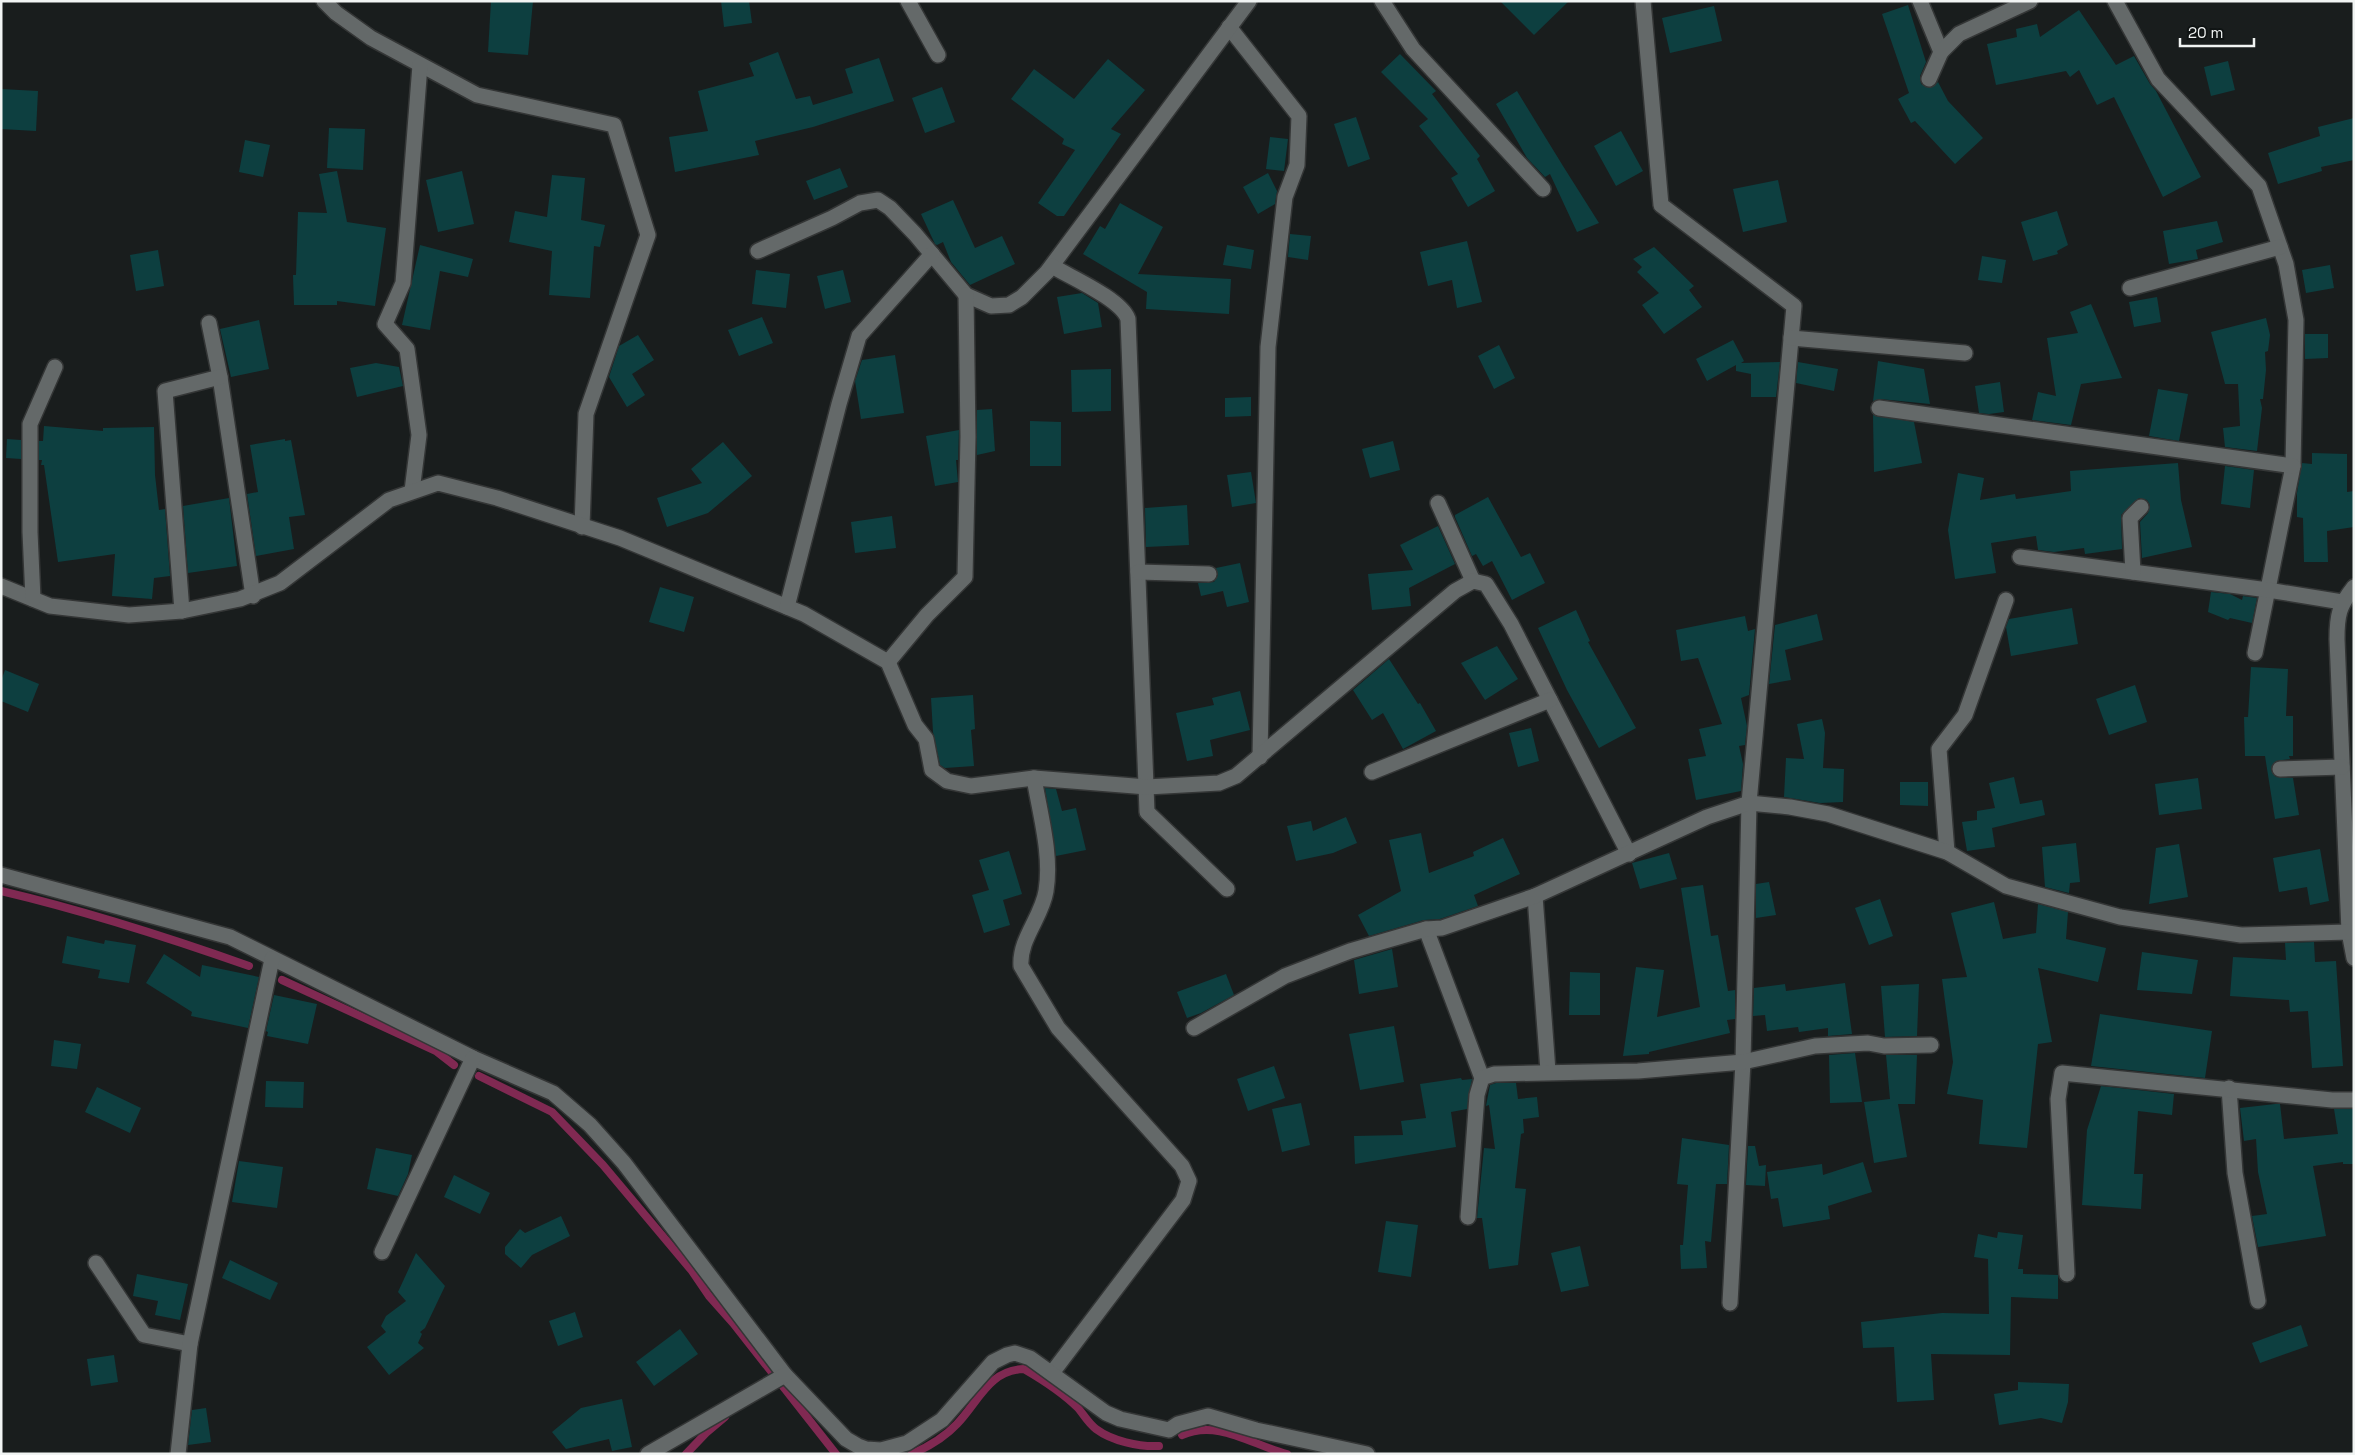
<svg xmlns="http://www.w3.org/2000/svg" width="2355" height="1455" font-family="'Space Grotesk',sans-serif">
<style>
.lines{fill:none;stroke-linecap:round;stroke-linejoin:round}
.stream{stroke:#802952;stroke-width:8}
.building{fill:#0d3f40}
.street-casing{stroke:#343636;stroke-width:18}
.street{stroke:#646969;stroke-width:15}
</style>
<rect width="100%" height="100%" fill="#191d1d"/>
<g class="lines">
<g class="stream">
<path d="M1,891c85,20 166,46 248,75"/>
<polyline points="282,980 436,1051 454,1065"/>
<polyline points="479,1076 552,1112 603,1165 692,1271 709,1296 733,1323 836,1454"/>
<path d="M1182,1435c36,-16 70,10 105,19"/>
<polyline points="686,1454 706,1433 725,1417"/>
<path d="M912,1454c18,-8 32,-16 45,-30 22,-23 32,-54 67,-55 19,11 38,23 54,39 6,7 10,15 18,21 16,12 43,18 63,17"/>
</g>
</g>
<g class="building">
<polygon points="491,1 533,1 528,55 488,52"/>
<polygon points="721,1 749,1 752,23 724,27"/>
<polygon points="1500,1 1569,1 1534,35"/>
<polygon points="1908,5 1926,62 1920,76 1921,84 1930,88 1938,82 1948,101 1983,138 1955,164 1915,121 1911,123 1898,99 1909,93 1882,14"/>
<polygon points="1714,6 1722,41 1670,53 1662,18"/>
<polygon points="2079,10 2116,65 2134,56 2150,84 2156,91 2201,177 2163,197 2114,97 2097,105 2079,70 2070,77 2066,71 1996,85 1987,44 2017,37 2016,29 2037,24 2040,37"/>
<polygon points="778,52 796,99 810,96 813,105 853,93 845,69 879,58 894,101 813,127 755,141 759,155 675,172 669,137 708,131 698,91 754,76 749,63"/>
<polygon points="1400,54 1436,91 1432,94 1480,156 1477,159 1495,191 1468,207 1451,178 1458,174 1419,126 1428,119 1381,72"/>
<polygon points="1108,59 1145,90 1111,129 1121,134 1064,216 1057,216 1038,203 1075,150 1062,144 1064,139 1011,99 1034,69 1074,99"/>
<polygon points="2228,61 2235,90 2211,96 2204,67"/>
<polygon points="942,87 955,122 925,133 912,98"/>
<polygon points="1,89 38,91 36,131 1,129"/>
<polygon points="1517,91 1563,166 1599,223 1577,232 1550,174 1545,177 1527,158 1496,104"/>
<polygon points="1356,117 1370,159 1348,167 1334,124"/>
<polygon points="2354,118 2354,160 2321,167 2322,171 2278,184 2268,153 2320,136 2318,127"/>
<polygon points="329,128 365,129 363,170 327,168"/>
<polygon points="1621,131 1643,171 1616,186 1594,146"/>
<polygon points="1270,137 1288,139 1284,171 1266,169"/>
<polygon points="245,140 270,145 263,177 239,172"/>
<polygon points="840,168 848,187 814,200 806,181"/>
<polygon points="337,171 347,222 386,228 375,306 337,301 337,305 294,305 293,275 296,275 298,212 327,213 319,174"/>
<polygon points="462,171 474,224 438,232 426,180"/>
<polygon points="1268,173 1277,191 1275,204 1258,214 1243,187"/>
<polygon points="552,175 585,178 581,220 605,225 600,247 594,246 590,298 549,295 552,251 509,242 515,211 547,217"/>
<polygon points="1778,180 1787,222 1743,232 1733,189"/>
<polygon points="953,200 975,248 1002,236 1015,264 970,285 951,262 943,242 937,245 935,244 921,214"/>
<polygon points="1120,203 1163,227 1138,274 1231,279 1229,314 1146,309 1147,292 1083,254 1100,226 1105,229"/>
<polygon points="2057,211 2068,245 2057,251 2058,254 2033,261 2021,222"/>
<polygon points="2217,221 2223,242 2196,250 2198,259 2169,264 2163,231"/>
<polygon points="1290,234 1311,236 1308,260 1288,257"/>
<polygon points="1467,241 1482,302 1457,308 1452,280 1428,286 1420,252"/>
<polygon points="420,245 473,259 468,277 440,271 430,330 402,325"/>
<polygon points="1227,245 1254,250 1251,269 1223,265"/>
<polygon points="1654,247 1694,286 1689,290 1702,307 1664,334 1642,305 1659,293 1637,272 1642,267 1633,259"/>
<polygon points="158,250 164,286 136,291 130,255"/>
<polygon points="1982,256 2006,260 2002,283 1978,280"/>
<polygon points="2330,265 2334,288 2306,293 2302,270"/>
<polygon points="756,270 790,274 786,308 752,304"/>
<polygon points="843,270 851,302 825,309 817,276"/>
<polygon points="1082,293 1098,303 1102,327 1064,334 1057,297"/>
<polygon points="2157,297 2161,322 2134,327 2129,302"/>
<polygon points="2091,304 2122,378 2081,384 2071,425 2032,420 2038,392 2056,396 2047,338 2078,333 2070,312"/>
<polygon points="762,317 773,343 739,356 728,330"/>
<polygon points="2266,318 2270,335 2268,351 2265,352 2266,370 2263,399 2260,399 2262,408 2257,451 2225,447 2223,428 2240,426 2238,384 2225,384 2211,332"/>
<polygon points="259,320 269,369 231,377 220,329"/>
<polygon points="2305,334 2328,334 2328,358 2305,359"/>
<polygon points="638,335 654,360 632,374 645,395 627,407 609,377 619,346"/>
<polygon points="1733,340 1744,361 1741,363 1780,362 1776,397 1751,397 1751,374 1736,371 1736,365 1707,381 1696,359"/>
<polygon points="1499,345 1515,378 1494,389 1478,356"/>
<polygon points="895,355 904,413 861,419 855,381 862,360"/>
<polygon points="1878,361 1924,369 1930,404 1880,399 1873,401"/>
<polygon points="1798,362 1838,369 1834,391 1796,383"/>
<polygon points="376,363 399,367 403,386 357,397 350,368"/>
<polygon points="1111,369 1111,411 1072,412 1071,370"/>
<polygon points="2000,382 2004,412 1989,414 1979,413 1975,386"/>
<polygon points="2158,389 2188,394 2179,441 2149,436"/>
<polygon points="1251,397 1251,416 1225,417 1225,398"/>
<polygon points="992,409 995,451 977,455 977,410"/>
<polygon points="1873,415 1914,422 1922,463 1874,472"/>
<polygon points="1030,421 1061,422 1061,466 1030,466"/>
<polygon points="44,426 103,431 103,428 154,427 155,475 159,510 165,509 170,576 154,578 152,599 112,596 115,554 58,562 44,465 41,465 42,460 39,460 39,441 43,441"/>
<polygon points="959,430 958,460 956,460 958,482 935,486 926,436"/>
<polygon points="7,439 21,440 21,459 6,458"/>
<polygon points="285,439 285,441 291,440 305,515 289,517 294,549 256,556 247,494 258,492 250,445"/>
<polygon points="1393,441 1400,470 1370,478 1362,449"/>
<polygon points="723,442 752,476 708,513 667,527 657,498 702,483 691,469"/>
<polygon points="2312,453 2347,454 2347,492 2354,491 2354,527 2327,531 2328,562 2304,562 2303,518 2297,517 2297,493 2302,463 2312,464"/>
<polygon points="2178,463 2181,500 2192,547 2142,558 2140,522 2148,513 2150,505 2147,500 2139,498 2121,515 2122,549 2085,554 2084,548 2054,552 2038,550 2036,536 1991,543 1996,573 1955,579 1948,530 1958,473 1984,478 1980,500 2015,494 2016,499 2071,491 2070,471"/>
<polygon points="2225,466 2254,470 2250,508 2221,504"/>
<polygon points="1251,472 1256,503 1232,507 1227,475"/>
<polygon points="1488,497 1521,557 1530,553 1545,583 1512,600 1492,561 1483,566 1476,554 1472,556 1455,517 1455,515"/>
<polygon points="229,498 237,566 188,573 183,506"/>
<polygon points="1187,505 1189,545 1146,547 1145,508"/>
<polygon points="892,516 896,548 855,553 851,522"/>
<polygon points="1438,526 1455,564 1409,588 1411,606 1372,610 1368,574 1413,570 1400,545"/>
<polygon points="1240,563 1249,602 1227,607 1223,591 1201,596 1198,583 1214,582 1218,575 1216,568"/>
<polygon points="660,587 694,597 684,632 649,622"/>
<polygon points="2211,592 2230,594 2242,600 2243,596 2257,598 2252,623 2230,618 2228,620 2208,612"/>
<polygon points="2072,608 2078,644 2011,656 2006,627 2009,619"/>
<polygon points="1576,610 1590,641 1588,642 1636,728 1599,748 1567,690 1538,628"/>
<polygon points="1817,614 1823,640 1785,650 1791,680 1769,684 1775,625"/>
<polygon points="1745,616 1748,631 1755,629 1749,695 1741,698 1747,726 1745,745 1739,746 1743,764 1741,791 1696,800 1688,759 1706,756 1699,729 1722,724 1698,658 1681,661 1676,630"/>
<polygon points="1497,646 1518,679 1485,700 1461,663"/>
<polygon points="1389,659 1418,704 1420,703 1436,731 1403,749 1383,713 1372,720 1353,690"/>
<polygon points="2251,667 2288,669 2286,716 2293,716 2293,756 2289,756 2290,759 2276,761 2271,770 2276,777 2293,778 2299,815 2275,819 2265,756 2245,756 2244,717 2248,717"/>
<polygon points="5,670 39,684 28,712 1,701 1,681"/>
<polygon points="2135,685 2147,722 2109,735 2096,699"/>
<polygon points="1240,691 1250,730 1210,740 1213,756 1187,761 1176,713 1214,705 1212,698"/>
<polygon points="973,695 975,729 971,730 974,766 945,768 940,765 933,732 931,698"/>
<polygon points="1822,719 1825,733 1823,768 1844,769 1843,802 1820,803 1784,797 1786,758 1804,759 1797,724"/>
<polygon points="1531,728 1539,761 1518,767 1509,733"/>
<polygon points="2014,777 2020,804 2042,800 2045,815 1992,828 1995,847 1967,851 1962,822 1977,820 1977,811 1995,808 1989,783"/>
<polygon points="2198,778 2202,809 2159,815 2155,784"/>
<polygon points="1900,782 1928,782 1928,806 1900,805"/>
<polygon points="1045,788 1056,789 1062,811 1076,808 1086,850 1056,856"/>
<polygon points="1346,817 1357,843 1333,853 1296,861 1287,826 1311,821 1313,831"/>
<polygon points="1421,833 1429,873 1474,856 1473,852 1503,838 1520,874 1474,895 1478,906 1440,919 1424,920 1369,936 1358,915 1401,891 1389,840"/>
<polygon points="2076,843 2080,882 2070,883 2069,893 2045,887 2042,847"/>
<polygon points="2179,844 2188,897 2149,904 2156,848"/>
<polygon points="2320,849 2329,901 2310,905 2307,887 2279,892 2273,858"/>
<polygon points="1009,851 1022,894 1003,900 1010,925 984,933 972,895 989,890 979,860"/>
<polygon points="1669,853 1677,879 1640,889 1632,863"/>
<polygon points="1769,882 1776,915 1756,918 1756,884"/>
<polygon points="1703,885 1711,936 1718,935 1728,991 1735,990 1735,1019 1727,1020 1730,1033 1649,1052 1649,1054 1623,1056 1636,967 1664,970 1657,1017 1700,1007 1681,888"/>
<polygon points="1880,899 1893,936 1869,945 1855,908"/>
<polygon points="1994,902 2003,939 2036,933 2038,904 2068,912 2066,939 2106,948 2098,982 2038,968 2052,1042 2038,1044 2027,1148 1979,1144 1983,1100 1947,1094 1953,1062 1942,979 1967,977 1951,913"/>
<polygon points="67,936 104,944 105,940 136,945 129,983 98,978 100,970 62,963"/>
<polygon points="2314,942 2315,962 2336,961 2343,1066 2312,1068 2308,1011 2290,1012 2289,1000 2230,996 2233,957 2286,960 2285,943"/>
<polygon points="1392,949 1398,987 1359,994 1354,960"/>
<polygon points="2142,952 2198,960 2192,994 2137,990"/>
<polygon points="164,954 200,977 202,965 259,977 248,1028 191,1016 192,1012 146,983"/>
<polygon points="1570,972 1600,973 1600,1015 1569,1015"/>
<polygon points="1226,974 1234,995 1201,1013 1187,1018 1177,992"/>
<polygon points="1845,983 1852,1034 1828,1036 1828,1028 1799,1032 1798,1027 1767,1031 1765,1015 1753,1016 1754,988 1785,984 1786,991"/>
<polygon points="1919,984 1917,1036 1885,1037 1881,986"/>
<polygon points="274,995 317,1004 308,1044 267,1036 268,1032 266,1031"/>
<polygon points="2100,1014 2212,1031 2205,1078 2091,1066"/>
<polygon points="1394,1026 1404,1082 1360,1090 1349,1034"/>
<polygon points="54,1040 81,1044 77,1069 51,1066"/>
<polygon points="1855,1053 1862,1102 1830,1103 1829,1055"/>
<polygon points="1886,1055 1917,1055 1915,1104 1898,1104 1907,1157 1874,1163 1864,1102 1890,1099"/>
<polygon points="1274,1066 1285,1098 1248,1111 1237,1079"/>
<polygon points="1461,1078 1462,1080 1472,1079 1467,1109 1451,1112 1456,1147 1355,1164 1354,1136 1403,1135 1401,1121 1426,1118 1420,1084"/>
<polygon points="266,1081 304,1082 303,1108 265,1107"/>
<polygon points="1496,1083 1516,1083 1518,1099 1537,1097 1539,1117 1523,1119 1524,1133 1521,1134 1515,1188 1526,1189 1518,1265 1489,1269 1482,1218 1477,1218 1484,1148 1495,1149 1489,1105 1486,1106 1490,1085"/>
<polygon points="2101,1086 2174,1094 2172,1115 2138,1111 2134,1174 2143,1174 2141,1209 2082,1205 2087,1130"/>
<polygon points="97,1087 141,1108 130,1133 85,1112"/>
<polygon points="1301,1103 1310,1145 1282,1152 1272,1109"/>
<polygon points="2275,1104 2280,1104 2284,1139 2338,1134 2334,1109 2354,1109 2354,1164 2343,1164 2343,1162 2313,1166 2326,1236 2258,1247 2252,1216 2267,1214 2258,1172 2256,1139 2244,1141 2240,1108"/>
<polygon points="1682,1138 1729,1145 1727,1184 1716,1184 1711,1242 1705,1241 1707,1268 1681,1269 1680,1245 1683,1245 1688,1185 1677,1184"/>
<polygon points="1748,1146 1755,1146 1759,1166 1766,1165 1765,1186 1746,1185"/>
<polygon points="376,1148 412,1155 408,1174 398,1196 367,1189"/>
<polygon points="239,1161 283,1167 277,1208 232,1202"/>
<polygon points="1863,1162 1872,1192 1828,1206 1830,1219 1783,1227 1778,1198 1771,1199 1767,1172 1822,1164 1823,1175"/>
<polygon points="454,1175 490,1193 480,1214 444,1197"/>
<polygon points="561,1216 570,1236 532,1255 521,1268 505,1254 505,1247 520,1229 525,1233"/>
<polygon points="1386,1221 1418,1225 1411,1277 1378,1272"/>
<polygon points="1998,1232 2023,1235 2018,1269 2023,1269 2023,1274 2058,1275 2058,1299 2011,1297 2010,1355 1931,1354 1934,1400 1897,1402 1894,1347 1863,1348 1861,1322 1942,1313 1989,1314 1988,1259 1974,1257 1978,1234 1997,1238"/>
<polygon points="1580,1246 1589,1286 1561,1292 1551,1253"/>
<polygon points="416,1253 445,1286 425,1328 420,1332 422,1334 418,1343 424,1348 389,1375 367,1347 386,1332 381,1326 386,1316 406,1301 398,1292"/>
<polygon points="230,1260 278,1283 270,1300 222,1278"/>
<polygon points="137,1274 188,1284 180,1320 155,1315 158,1301 133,1296"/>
<polygon points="575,1312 583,1337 558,1346 549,1321"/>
<polygon points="2301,1325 2308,1346 2260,1363 2252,1343"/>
<polygon points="680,1329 698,1354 654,1386 636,1362"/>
<polygon points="114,1355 118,1382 91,1386 87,1359"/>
<polygon points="2018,1382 2069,1384 2068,1402 2062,1423 2041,1418 1999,1425 1994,1394 2018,1390"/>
<polygon points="622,1399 632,1447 612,1451 609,1439 566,1449 552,1432 581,1408"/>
<polygon points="206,1408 211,1442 188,1445 192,1410"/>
</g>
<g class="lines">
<g class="street-casing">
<g id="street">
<polyline points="324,1 336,13 371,38 477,95 614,125 648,235 586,414 582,527"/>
<polyline points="908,1 938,55"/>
<polyline points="1382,1 1413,49 1543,189"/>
<polyline points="1643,1 1661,205 1794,306 1749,803 1743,1062 1730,1303"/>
<polyline points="1920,1 1941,52 1929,79"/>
<polyline points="2115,1 2158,79 2259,186 2286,264 2296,320 2293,466 2255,653"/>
<polyline points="1229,27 1299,116 1297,165 1285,197 1268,347 1260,757"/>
<polyline points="1941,52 1959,34 2030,1"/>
<polyline points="758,251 832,218 860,203 878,200 890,208 915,234 966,295 991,306 1009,305 1022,297 1047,272 1249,1"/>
<path d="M1052,266c18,11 69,33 76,53l19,493 80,77"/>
<polyline points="2130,288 2280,247"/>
<polyline points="209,323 220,377 253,596"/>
<polyline points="1791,338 1965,353"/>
<polyline points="1879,408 2293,466"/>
<polyline points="412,491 419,435 407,349 385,324 403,283 420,65"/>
<polyline points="1438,503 1473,581"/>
<polyline points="2020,557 2268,590 2342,602"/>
<polyline points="1138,572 1209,574"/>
<polyline points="2133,572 2130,518 2141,507"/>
<polyline points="1,586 50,606 129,615 182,611 240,599 280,583 389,500 438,483 497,498 620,538 804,614 888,662 915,725 926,739 932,770 947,781 971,786 1034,778 1147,787 1219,783 1236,776 1455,591 1473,581 1486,584 1511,624 1629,854"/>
<path d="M2354,587c-15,19 -17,28 -17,52l12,293 5,26"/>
<polyline points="33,599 30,532 30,424 55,367"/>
<polyline points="787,607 839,404 859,336 932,254"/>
<polyline points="182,611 165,391 220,377"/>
<polyline points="888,662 927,615 965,577 968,437 966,295"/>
<polyline points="2280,769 2342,767"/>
<polyline points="1372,772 1550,700"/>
<path d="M1034,778c6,36 18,77 12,113 -4,26 -27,48 -25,75l37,62 124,138 7,15 -6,19 -131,173"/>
<polyline points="1947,852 1939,749 1965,715 2006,600"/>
<polyline points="1,875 230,937 473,1058 553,1093 590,1125 624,1163 785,1375 846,1439 858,1446 866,1449 881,1450 907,1443 942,1420 993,1362 1007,1355 1015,1353 1030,1358 1106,1413 1120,1419 1169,1430 1178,1424 1208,1416 1256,1430 1367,1454"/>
<polyline points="1535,896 1548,1071"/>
<polyline points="1426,929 1482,1078"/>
<polyline points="1194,1028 1285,976 1350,951 1426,929 1442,928 1535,896 1707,817 1749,803 1790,807 1828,814 1947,852 2006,886 2120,917 2241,935 2349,932"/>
<polyline points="2229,1088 2235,1173 2258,1301"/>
<polyline points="1468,1217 1477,1095 1482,1078 1494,1074 1638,1071 1743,1062 1815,1046 1868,1043 1884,1046 1931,1045"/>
<polyline points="382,1252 473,1058"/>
<polyline points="96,1263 144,1335 190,1344"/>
<polyline points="2067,1274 2058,1099 2062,1073 2332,1100 2354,1100"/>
<polyline points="178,1454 190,1344 272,959"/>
<polyline points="648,1454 785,1375"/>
</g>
</g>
<use href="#street" class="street"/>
</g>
<rect width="2355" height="1455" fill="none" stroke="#f1f4f3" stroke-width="5"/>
<path d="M2180 38v8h74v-8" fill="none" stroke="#f1f4f3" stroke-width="2.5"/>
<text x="2188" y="38" font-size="15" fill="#f1f4f3" stroke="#101414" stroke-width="4" paint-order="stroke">20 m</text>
</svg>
